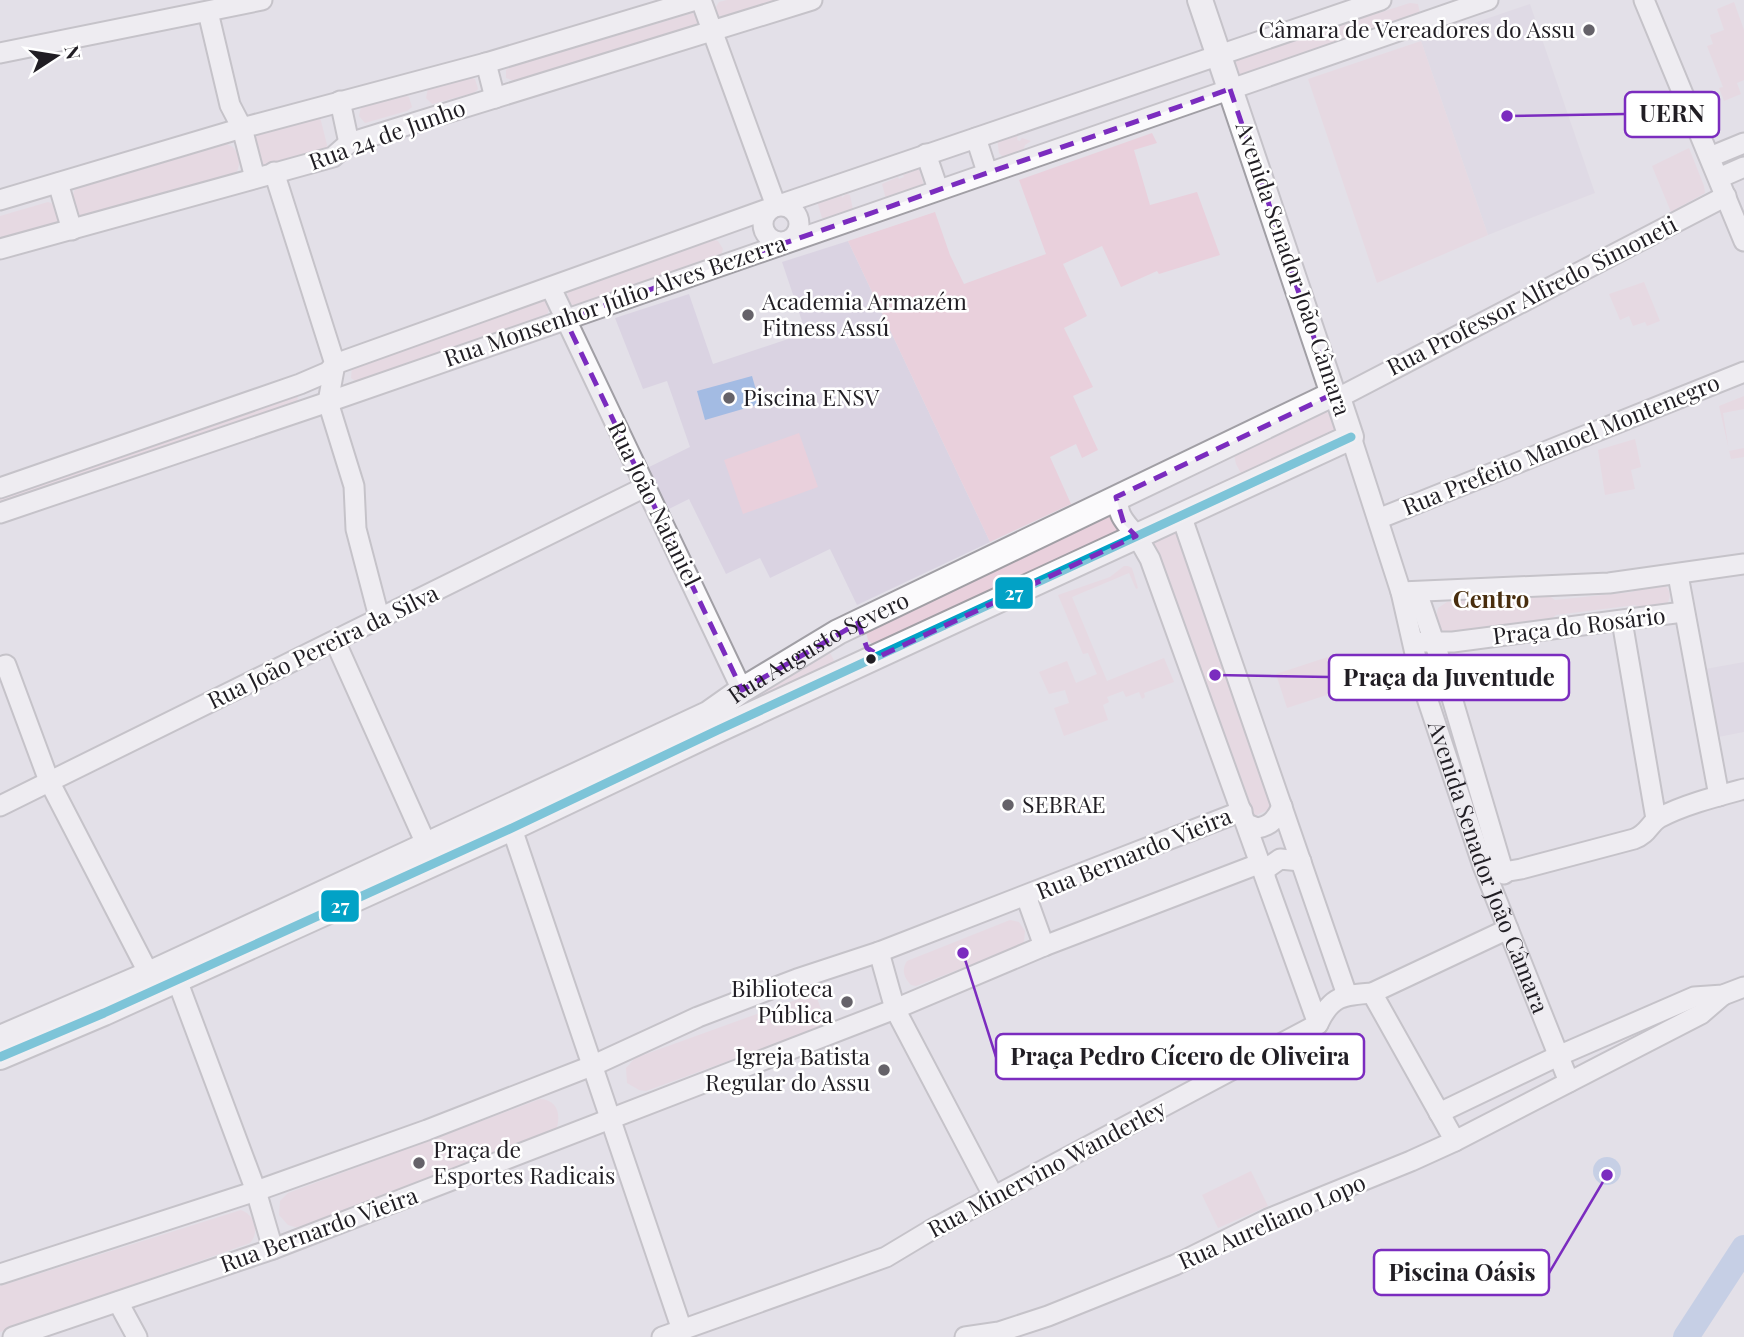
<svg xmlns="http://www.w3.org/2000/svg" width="1744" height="1337" font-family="'Playfair Display',serif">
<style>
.built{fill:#dad3e2}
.green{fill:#e9d0dc}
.water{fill:#a3bbe3}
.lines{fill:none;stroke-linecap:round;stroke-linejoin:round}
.river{stroke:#a3bbe3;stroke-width:26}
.minor-casing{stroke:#a19fa5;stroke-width:23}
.major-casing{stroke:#a19fa5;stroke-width:28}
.minor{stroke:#fbfafc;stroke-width:19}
.major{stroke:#fbfafc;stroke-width:24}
.bus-1-casing{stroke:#fff;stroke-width:14}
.bus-1{stroke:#02a2c6;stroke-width:9}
.marked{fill:none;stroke:#7b2cbf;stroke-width:5;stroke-dasharray:14 9;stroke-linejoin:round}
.poi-dot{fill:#656269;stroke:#fff;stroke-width:2.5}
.bus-dot{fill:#211e24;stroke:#fff;stroke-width:2.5}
.labels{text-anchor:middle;stroke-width:5;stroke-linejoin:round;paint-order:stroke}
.poi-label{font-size:23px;fill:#211e24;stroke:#fff;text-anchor:start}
.street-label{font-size:23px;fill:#211e24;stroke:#fff}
.neighbourhood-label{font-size:24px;font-weight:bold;fill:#492e0e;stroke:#fff}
.leader{fill:none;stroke:#7b2cbf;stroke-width:2.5}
.callout-dot{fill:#7b2cbf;stroke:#fff;stroke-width:2.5}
.callout{fill:#fff;stroke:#7b2cbf;stroke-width:2.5}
.callout-label{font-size:24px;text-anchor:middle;font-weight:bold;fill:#211e24}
.line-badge{stroke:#fff;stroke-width:2.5}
.badge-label{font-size:19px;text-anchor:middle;font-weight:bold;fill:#fff}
</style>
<rect width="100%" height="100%" fill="#e3e0e8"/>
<g class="built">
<polygon points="1530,4 1595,193 1488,235 1421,41"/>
<polygon points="848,241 990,542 857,605 830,549 770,578 760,558 726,574 689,499 667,510 647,468 690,447 667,381 643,389 615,318 689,294 713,364 806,333 782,262"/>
<polygon points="1744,662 1744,732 1718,737 1705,669"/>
</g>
<g class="green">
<polygon points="727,0 784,0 722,18 718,15 716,7 719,2"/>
<polygon points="1734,2 1744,30 1744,80 1737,83 1741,94 1724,101 1719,88 1723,87 1707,46 1713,44 1710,35 1724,30 1717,9"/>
<polygon points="1410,3 1418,4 1420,13 1417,16 1246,74 1239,74 1234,65 1239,57"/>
<polygon points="693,13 698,20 697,25 514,81 506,78 506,70 510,67"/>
<polygon points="1421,41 1488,235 1377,283 1308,79"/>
<polygon points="470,77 475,79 478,89 474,93 432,104 426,98 428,88"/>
<polygon points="403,95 409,97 412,107 407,111 365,123 359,116 361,107"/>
<polygon points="320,117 328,149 262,166 253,134"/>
<polygon points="1019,128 1017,140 1020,141 1022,138 1031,141 1025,145 1021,157 1004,158 999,153 997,138"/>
<polygon points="1152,133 1157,143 1134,150 1150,205 1197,192 1220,255 1159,274 1157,271 1121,287 1102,246 1063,264 1087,316 1064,328 1093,387 1073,396 1098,450 1082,458 1076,444 1050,457 1071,504 990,542 848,241 935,212 950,255 964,284 1046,254 1019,180"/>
<path d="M227,144c12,4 15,19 9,29l-154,44c-9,-6 -12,-18 -7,-28z"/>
<polygon points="1689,148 1704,186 1705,193 1671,212 1652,166"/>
<polygon points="919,169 923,183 922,187 886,199 882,184 898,177 899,179 904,177 903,175"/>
<polygon points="841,189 842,198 846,194 850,195 853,210 825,219 822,218 817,201 830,198"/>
<polygon points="48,202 56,205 59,219 57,222 0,240 0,216"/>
<polygon points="714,240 718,241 723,249 720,259 574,306 569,303 567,292 568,289"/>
<polygon points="1644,282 1660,321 1647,326 1645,322 1633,326 1629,316 1620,320 1609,294"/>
<polygon points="541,301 545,301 550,307 547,315 357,382 351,378 352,367"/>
<polygon points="295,395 298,398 296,404 0,507 0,495"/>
<polygon points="1744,396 1744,409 1723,413 1729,451 1744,448 1744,457 1731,459 1719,406"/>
<polygon points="1326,411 1334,419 1336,430 1242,475 1236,464 1234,455"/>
<polygon points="799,433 818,487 743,514 724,460"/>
<polygon points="1635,439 1641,467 1631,470 1635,489 1605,495 1598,450"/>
<polygon points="1115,511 1123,530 874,646 868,640 866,632"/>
<polygon points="1172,533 1178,534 1274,807 1255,816 1154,543 1156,538"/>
<polygon points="1124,566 1128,566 1132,568 1138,588 1136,589 1129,573 1072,597 1107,681 1164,658 1174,682 1144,693 1145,697 1142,699 1139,692 1126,697 1123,691 1107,697 1109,702 1103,705 1108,720 1064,736 1054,708 1069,703 1065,690 1049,694 1039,672 1067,661 1076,683 1097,674 1088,653 1083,654 1058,595 1110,577"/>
<path d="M1662,584c9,4 10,14 4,21l-24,4 -7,-4 -79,10 -7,6 -98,12 -10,-3 -5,-12 2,-10 9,-6 99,-8 9,6 77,-8 4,-3z"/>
<polygon points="830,653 836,664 521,811 745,701"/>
<polygon points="1331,656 1342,690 1287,708 1276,674"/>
<path d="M1010,920l9,2 6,9 -1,11 -4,4 -104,40 -5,-1c-7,-7 -10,-15 -4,-24z"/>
<polygon points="815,993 827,1025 646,1091 639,1090 627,1083 626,1068 635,1058"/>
<path d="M540,1099c16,1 21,13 17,28l-7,5 -251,96 -11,-3 -9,-10 1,-14 8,-8z"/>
<polygon points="1251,1171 1268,1206 1218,1228 1202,1195"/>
<path d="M241,1210c14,5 19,22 9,33l-250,89v-46z"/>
</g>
<g class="water">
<polygon points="752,376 760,404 705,420 697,391"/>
<circle cx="1607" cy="1171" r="14"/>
</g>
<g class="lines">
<polyline class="river" points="1686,1337 1744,1248"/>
<g class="minor-casing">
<g id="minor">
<polyline points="701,0 776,206"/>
<polyline points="1644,0 1744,241"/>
<polyline points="208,12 230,105 242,128 255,178"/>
<polyline points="0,53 262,0"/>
<polyline points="486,63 495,98"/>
<polyline points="340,101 349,143"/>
<polyline points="976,138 987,172"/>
<polyline points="926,154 938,189"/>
<polyline points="1710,157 1744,143"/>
<polyline points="274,172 335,364 328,402 354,486 356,529 379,617"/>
<polyline points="1719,178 1744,167"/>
<polyline points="58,183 72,230"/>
<polyline points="0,200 242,128 486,63 696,0"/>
<circle cx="781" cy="224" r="18"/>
<polyline points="0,249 333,157 349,143 812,0"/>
<polyline points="551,288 742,690"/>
<polyline points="1338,398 1726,196"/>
<path id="s1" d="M1351,437l50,155 20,88 62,186 86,216"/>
<polyline points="0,488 300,384 328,372 335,364 776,206 1381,0"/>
<path d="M1117,497c1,22 10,26 21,41 4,7 8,14 12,21l168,465"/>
<polyline points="0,513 328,402 1488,0"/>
<polyline points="1181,515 1347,995"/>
<polyline points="1378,519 1744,372"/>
<polyline points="1678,575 1719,796"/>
<polyline points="1401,592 1609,583 1744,564"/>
<polyline points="1417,592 1444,671 1504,874"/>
<polyline points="1622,621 1656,819"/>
<polyline points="335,641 427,846"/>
<polyline points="1423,642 1453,642 1683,612"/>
<polyline points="0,667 6,665 49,781 149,974"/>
<polyline points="0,806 645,487"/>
<polyline points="508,817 682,1330"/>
<path d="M1247,824l10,4c14,-2 20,-10 25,-22"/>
<polyline points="1265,874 1266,869 1280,859 1301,861"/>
<path d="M1492,874l29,-5 113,-30c14,-5 15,-15 25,-21 24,-13 59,-22 85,-29"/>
<polyline points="1026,896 1044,946"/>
<polyline points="879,952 895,1009 994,1197"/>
<polyline points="177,980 256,1191 273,1249"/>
<polyline points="1372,993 1455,1141"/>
<polyline points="1439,1113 1558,1056 1694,997 1723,995 1744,987"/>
<polyline points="0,1274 256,1191 427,1130 594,1065 698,1017 797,979 879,952 1242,811"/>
<polyline points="118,1302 137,1337"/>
<polyline points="13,1337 273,1249 895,1009 1044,946 1261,863"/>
<path d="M662,1337l224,-80 45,-27 387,-206c13,-28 25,-29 54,-31l136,-64"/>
<polyline points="965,1337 999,1332 1048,1316 1175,1265 1268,1219 1411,1161 1455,1141 1701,1014 1723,995"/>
</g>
</g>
<g class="major-casing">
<g id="major">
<path id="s2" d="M0,1038l149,-64 559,-260 34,-24 96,-58 495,-238"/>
<polyline points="0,1057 104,1013 512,828 718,730 1351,437 1338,398 1333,394 1200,0"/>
</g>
</g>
<use href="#minor" class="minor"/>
<use href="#major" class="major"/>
<g class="bus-1-casing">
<polyline id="bus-1" points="0,1057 104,1013 512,828 718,730 1351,437"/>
</g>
<use href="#bus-1" class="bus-1"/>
</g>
<path d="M0 0H1744V1337H0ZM1230,89l103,305 -217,103 8,27 12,12 -256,120 -13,-8 -9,-25 -116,67 -177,-371z" fill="#e3e0e8" fill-opacity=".55" fill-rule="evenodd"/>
<path class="marked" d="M1230,89l103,305 -217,103 8,27 12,12 -256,120 -13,-8 -9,-25 -116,67 -177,-371z"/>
<g class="poi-dot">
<circle cx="1589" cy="30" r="7"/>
<circle cx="748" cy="315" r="7"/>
<circle cx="729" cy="398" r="7"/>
<circle cx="1008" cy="805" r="7"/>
<circle cx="847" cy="1002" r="7"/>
<circle cx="884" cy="1070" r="7"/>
<circle cx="419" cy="1163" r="7"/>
</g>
<circle class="bus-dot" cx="871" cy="659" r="6"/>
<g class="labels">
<g class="poi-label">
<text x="1575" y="38" text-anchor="end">Câmara de Vereadores do Assu</text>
<text x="762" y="310">Academia Armazém<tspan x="762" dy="26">Fitness Assú</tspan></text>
<text x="743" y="406">Piscina ENSV</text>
<text x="1022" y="813">SEBRAE</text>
<text x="833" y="997" text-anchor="end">Biblioteca<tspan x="833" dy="26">Pública</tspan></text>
<text x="870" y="1065" text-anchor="end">Igreja Batista<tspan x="870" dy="26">Regular do Assu</tspan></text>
<text x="433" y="1158">Praça de<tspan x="433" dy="26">Esportes Radicais</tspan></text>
</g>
<g class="street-label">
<text transform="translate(387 135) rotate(-20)" y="8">Rua 24 de Junho</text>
<text transform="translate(1293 269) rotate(71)" y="8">Avenida Senador João Câmara</text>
<text transform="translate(1532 296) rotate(-27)" y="8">Rua Professor Alfredo Simoneti</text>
<text transform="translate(615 301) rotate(-19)" y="8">Rua Monsenhor Júlio Alves Bezerra</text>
<text transform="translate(1561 445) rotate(-22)" y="8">Rua Prefeito Manoel Montenegro</text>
<text transform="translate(654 504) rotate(64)" y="8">Rua João Nataniel</text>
<text transform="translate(1579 626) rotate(-7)" y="8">Praça do Rosário</text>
<text transform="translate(323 647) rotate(-26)" y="8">Rua João Pereira da Silva</text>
<text dy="8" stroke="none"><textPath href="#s2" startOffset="908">Rua Augusto Severo</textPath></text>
<text transform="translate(1134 854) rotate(-22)" y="8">Rua Bernardo Vieira</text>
<text dy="8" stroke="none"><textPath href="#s1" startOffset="452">Avenida Senador João Câmara</textPath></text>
<text transform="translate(1047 1169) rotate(-28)" y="8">Rua Minervino Wanderley</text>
<text transform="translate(1272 1222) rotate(-24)" y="8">Rua Aureliano Lopo</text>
<text transform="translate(319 1230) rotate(-20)" y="8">Rua Bernardo Vieira</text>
</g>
<g class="neighbourhood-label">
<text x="1491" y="608">Centro</text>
</g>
</g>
<path class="leader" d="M1507 116L1625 114M1215 675L1329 677M963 953L996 1057M1607 1175L1549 1273"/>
<g class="callout-dot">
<circle cx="1507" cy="116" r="7"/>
<circle cx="1215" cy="675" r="7"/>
<circle cx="963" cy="953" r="7"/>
<circle cx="1607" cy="1175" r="7"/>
</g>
<g class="callout">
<rect x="1625" y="92" width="94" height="45" rx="7"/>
<rect x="1329" y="655" width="240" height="45" rx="7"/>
<rect x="996" y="1034" width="368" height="45" rx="7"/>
<rect x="1374" y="1250" width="175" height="45" rx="7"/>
</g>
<g class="callout-label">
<text x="1672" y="122">UERN</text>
<text x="1449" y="686">Praça da Juventude</text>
<text x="1180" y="1065">Praça Pedro Cícero de Oliveira</text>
<text x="1462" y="1281">Piscina Oásis</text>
</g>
<g class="line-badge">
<rect x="994" y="576" width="40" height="34" rx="7" fill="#02a2c6"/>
<rect x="320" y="889" width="40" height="34" rx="7" fill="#02a2c6"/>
</g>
<g class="badge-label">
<text x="1014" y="600">27</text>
<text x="340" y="913">27</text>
</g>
<g transform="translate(56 56) rotate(78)" stroke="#ffffff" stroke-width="5" paint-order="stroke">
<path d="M0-5L12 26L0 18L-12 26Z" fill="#211e24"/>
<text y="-10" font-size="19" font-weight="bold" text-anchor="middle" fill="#211e24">N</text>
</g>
</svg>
